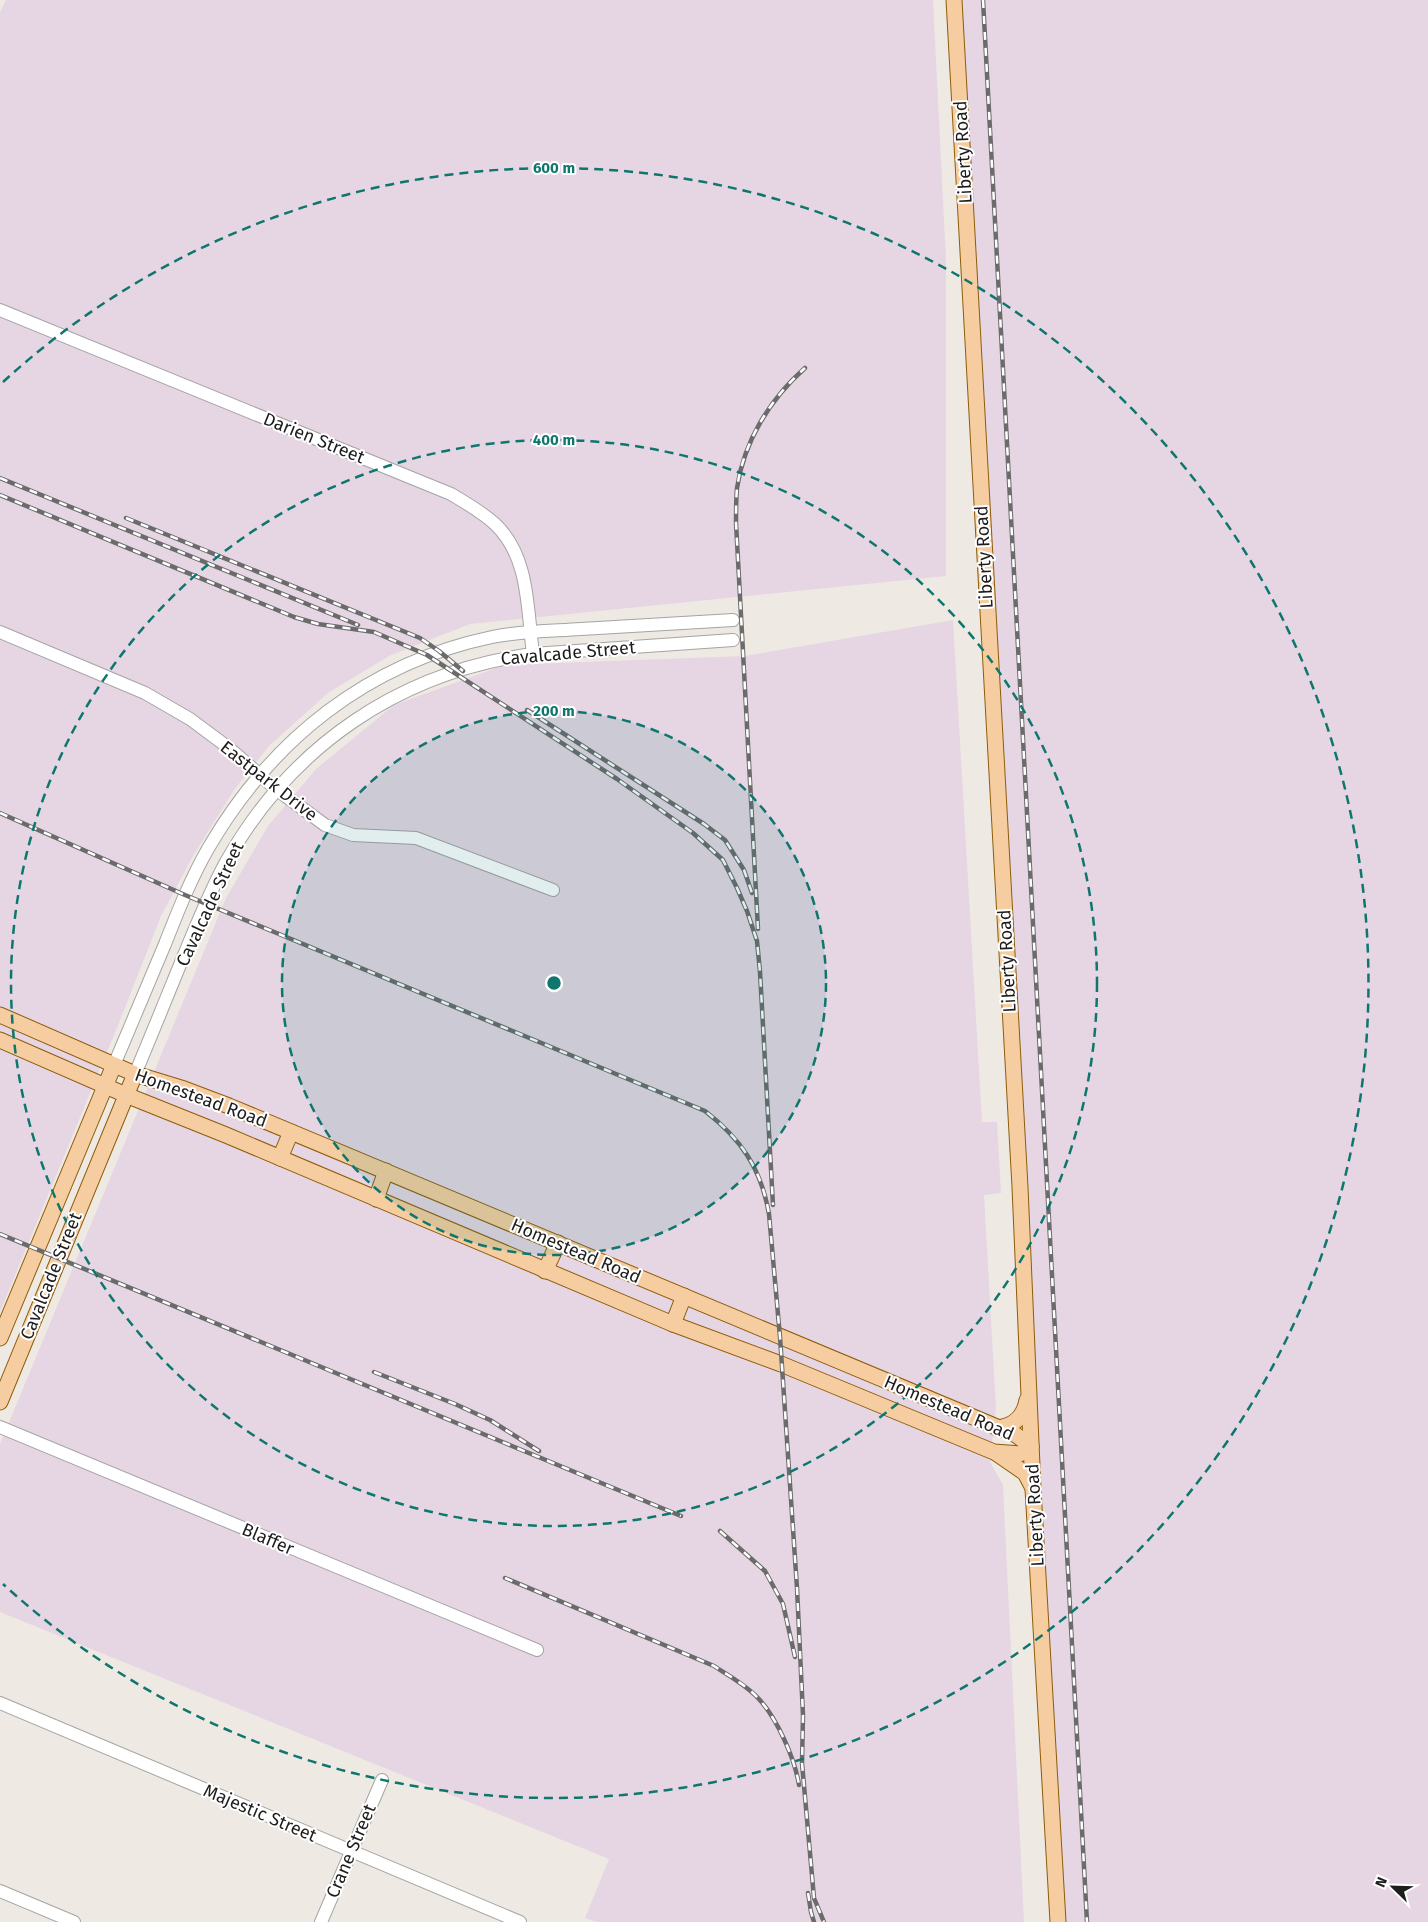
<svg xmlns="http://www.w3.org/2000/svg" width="1428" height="1922" font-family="'Fira Sans',sans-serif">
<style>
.industrial{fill:#e6d6e4}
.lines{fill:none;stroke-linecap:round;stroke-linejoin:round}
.minor-casing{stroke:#a4a4a4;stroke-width:14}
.major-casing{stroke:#8d5c09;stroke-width:17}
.minor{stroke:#fff;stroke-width:12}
.major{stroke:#f6cda0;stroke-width:15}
.rail-casing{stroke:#6b6b6b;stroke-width:4.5}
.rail{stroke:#fff;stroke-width:2.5;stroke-dasharray:8;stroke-linecap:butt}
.ring{fill:none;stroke:#0f766e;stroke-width:2.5;stroke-dasharray:9 6}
.labels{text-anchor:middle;stroke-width:4;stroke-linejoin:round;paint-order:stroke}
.street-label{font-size:18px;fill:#1d1d1d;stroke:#fff}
.centre{fill:#0f766e;stroke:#fff;stroke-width:2.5}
.ring-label{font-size:15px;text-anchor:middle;font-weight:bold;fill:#0f766e;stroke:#fff;stroke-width:4;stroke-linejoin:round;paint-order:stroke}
</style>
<rect width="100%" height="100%" fill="#eeeae3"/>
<g class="industrial">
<polygon points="6,0 933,0 946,260 946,576 470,624 389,656 328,693 269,746 234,790 193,856 161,916 121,1018 0,1312 0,12"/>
<polygon points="957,0 1428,0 1428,1922 1065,1922"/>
<polygon points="953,620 982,1122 997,1122 1001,1193 984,1195 996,1408 990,1462 1003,1485 1024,1922 597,1922 585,1918 609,1859 0,1612 0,1444 226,898 268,826 316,769 394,705 504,665 745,656"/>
</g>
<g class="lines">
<g class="minor-casing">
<g id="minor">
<path d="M0,310l451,184c15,9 31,18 44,30 35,33 32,86 38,130"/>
<polyline points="0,632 145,693 190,719 229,748 276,789 325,825 353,835 416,838 553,890"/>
<path d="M114,1065c17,-41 34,-81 51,-121 13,-33 26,-66 44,-97 63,-108 159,-184 283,-210 29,-6 59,-6 89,-8 50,-3 101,-6 152,-9"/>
<path d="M135,1074c17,-40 33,-80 49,-119 13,-31 26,-64 42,-93 66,-117 174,-190 307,-208l200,-14"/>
<polyline points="0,1427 537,1650"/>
<polyline points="0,1703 520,1922"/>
<polyline points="0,1891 74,1922"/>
<polyline points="321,1922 382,1780"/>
</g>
</g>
<g class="major-casing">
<g id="major">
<polyline points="954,0 1020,1187 1033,1489 1058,1922"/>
<polyline points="0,1015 135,1074 184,1089 229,1106 1016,1435 1031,1446"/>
<polyline points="0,1040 126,1095 226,1135 673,1324 781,1364 994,1452 1020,1454 1031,1446"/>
<polyline points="280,1158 291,1132"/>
<polyline points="376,1199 386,1171"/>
<polyline points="545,1271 558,1243"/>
<polyline points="673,1324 684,1296"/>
<polyline points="0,1338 114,1065"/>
<polyline points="0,1402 135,1074"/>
<path d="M997,1428c17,-2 27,-11 30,-28"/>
<polyline points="996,1453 1025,1473 1033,1488"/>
</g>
</g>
<use href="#minor" class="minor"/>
<use href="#major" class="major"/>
<g class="rail-casing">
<g id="rail">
<polyline points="983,0 1087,1922"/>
<polyline points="0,478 358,625"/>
<polyline points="0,495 294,617 318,624 374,632 427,655 617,779 693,833 723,860 737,888 747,911 757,941 760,972 773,1205"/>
<polyline points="126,518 420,638 439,651 463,671"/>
<polyline points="527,710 704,824 725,840 744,870 752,893"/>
<path d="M0,813l185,82 520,216c36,28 56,57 64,103l11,123 17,251 6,127 -1,48 12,135 10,24"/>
<path d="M758,929l-22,-406c0,-11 0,-24 1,-35 7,-47 33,-89 68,-120"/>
<polyline points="0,1234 681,1516"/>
<polyline points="374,1372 455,1404 490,1420 539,1451"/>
<polyline points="720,1531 765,1571 783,1604 795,1657"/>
<path d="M505,1578l209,88c15,10 32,19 44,32 19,20 37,61 41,87"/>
<polyline points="808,1893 811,1912 814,1922"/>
</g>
</g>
<use href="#rail" class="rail"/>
</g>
<circle cx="554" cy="983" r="272" fill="#0f766e" fill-opacity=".12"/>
<g class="ring">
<circle cx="554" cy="983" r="272"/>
<circle cx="554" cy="983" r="543"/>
<path d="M3 382A815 815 0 1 1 3 1584"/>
</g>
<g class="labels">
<g class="street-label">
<text transform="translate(963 152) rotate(-93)" y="6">Liberty Road</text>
<text transform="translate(314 438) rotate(22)" y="6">Darien Street</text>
<text transform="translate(984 557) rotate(-93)" y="6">Liberty Road</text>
<text transform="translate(568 653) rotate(-5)" y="6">Cavalcade Street</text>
<text transform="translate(269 781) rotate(38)" y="6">Eastpark Drive</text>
<text transform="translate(210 904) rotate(-65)" y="6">Cavalcade Street</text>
<text transform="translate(1007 961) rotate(-93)" y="6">Liberty Road</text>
<text transform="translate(201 1098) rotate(20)" y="6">Homestead Road</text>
<text transform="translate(576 1251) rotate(23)" y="6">Homestead Road</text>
<text transform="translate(51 1276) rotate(-68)" y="6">Cavalcade Street</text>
<text transform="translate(949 1408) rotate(23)" y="6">Homestead Road</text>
<text transform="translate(1035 1515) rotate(-93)" y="6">Liberty Road</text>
<text transform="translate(268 1539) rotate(23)" y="6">Blaffer</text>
<text transform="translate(260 1813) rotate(23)" y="6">Majestic Street</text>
<text transform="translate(351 1851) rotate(-67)" y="6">Crane Street</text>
</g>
</g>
<circle cx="554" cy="983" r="8" class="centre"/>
<g class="ring-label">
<text x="554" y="173">600 m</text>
<text x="554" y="445">400 m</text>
<text x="554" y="716">200 m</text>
</g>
<g transform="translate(1393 1887) rotate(293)" stroke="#ffffff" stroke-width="4" paint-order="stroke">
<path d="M0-4L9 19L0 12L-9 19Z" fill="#1d1d1d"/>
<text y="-8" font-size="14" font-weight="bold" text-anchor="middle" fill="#1d1d1d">N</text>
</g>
</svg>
